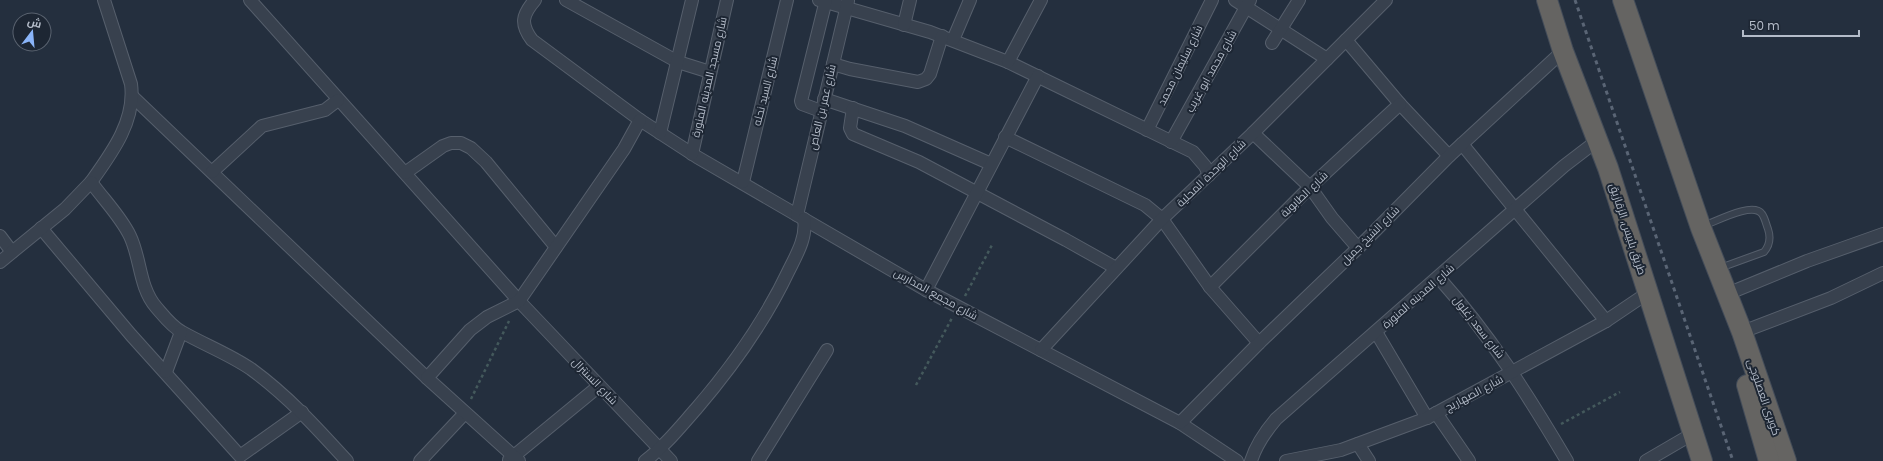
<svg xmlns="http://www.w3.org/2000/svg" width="1883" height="461" font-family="Poppins,Cairo,sans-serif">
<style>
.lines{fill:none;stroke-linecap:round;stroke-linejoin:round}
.service-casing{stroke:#565f6c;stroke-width:8}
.minor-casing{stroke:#565f6c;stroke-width:14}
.trunk-casing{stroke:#434c59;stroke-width:22}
.path{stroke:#44595c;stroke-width:2.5;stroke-dasharray:3 3;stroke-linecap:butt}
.service{stroke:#38414e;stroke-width:6}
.minor{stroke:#38414e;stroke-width:12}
.trunk{stroke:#656462;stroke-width:20}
.rail{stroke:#5a6575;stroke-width:3;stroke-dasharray:4 4;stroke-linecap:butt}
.labels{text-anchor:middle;stroke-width:4;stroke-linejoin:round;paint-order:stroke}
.street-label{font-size:11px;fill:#b4bcc9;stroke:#1d2633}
</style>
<rect width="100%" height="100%" fill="#242f3e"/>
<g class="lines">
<g class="service-casing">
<path id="service" d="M1703,226c12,-4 50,-25 59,-12 3,4 4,10 6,15 3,9 2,16 -4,23l-44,16"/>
</g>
<g class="minor-casing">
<g id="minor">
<polyline points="250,0 519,301 671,461"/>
<path d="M535,0c-13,15 -15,24 -3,40l108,80 57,37 229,133 254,133 57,38"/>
<polyline points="566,0 678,62 710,72"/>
<polyline points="819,0 930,32 1008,62 1193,152 1205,166 1209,175"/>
<polyline points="1235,0 1327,59"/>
<polyline points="904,25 910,0"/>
<polyline points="953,40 970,0"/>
<polyline points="1346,40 1400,104 1449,156"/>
<polyline points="1272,43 1299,0"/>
<polyline points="1008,62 1041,0"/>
<polyline points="833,64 850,69 918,82 926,79 930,74 942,36"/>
<polyline points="133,97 427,378"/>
<polyline points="824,99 905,126 991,164"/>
<polyline points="853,108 850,128 853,134 919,162 1066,240 1116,268"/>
<polyline points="821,111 802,104 801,101 826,0"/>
<polyline points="1147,130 1212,0"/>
<polyline points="660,133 692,0"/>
<polyline points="1253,133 1310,187 1332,218 1358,248"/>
<polyline points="1005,137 1145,205 1162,219 1210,287 1259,343"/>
<polyline points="1171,142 1250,0"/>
<polyline points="1462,144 1606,321"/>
<polyline points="692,154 727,0"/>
<polyline points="212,172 262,126 325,110 338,100"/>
<polyline points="405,173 443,146 451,143 461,143 471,148 486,162 556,247"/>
<path d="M91,182c20,-28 45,-61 40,-98l-27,-84"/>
<polyline points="743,182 787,0"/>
<polyline points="797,215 848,1"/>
<polyline points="41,228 131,335 240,456 302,412"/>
<polyline points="0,236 12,252"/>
<path d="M0,262l65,-53 26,-27c13,18 30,35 39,54 11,23 9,51 26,71 7,8 16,20 26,25 23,13 47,22 69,37 37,27 66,59 96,92"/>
<path d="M1439,278c51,57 89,117 128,183"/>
<polyline points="1210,287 1310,187 1400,104"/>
<polyline points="926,290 1038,76"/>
<polyline points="1727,294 1807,261 1883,234"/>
<polyline points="1376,332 1427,418"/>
<polyline points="1742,332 1831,298 1883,273"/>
<polyline points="1041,350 1162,219 1253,133 1386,0"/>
<polyline points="166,372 181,332"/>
<polyline points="1436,413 1469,461"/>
<polyline points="1180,423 1259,343 1358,248 1449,156 1563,51"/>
<polyline points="1358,444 1369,461"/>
<polyline points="509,460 599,386"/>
<polyline points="420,461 465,413"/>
<polyline points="519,461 427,378 470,330 487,317 519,301 624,149 640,120"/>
<path d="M645,461c20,-15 35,-34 51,-52 37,-43 69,-88 93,-139 8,-16 18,-33 15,-51"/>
<polyline points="758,461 827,350"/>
<path d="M1251,461c5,-16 14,-29 25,-42l288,-253 34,-26"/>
<polyline points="1286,461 1341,450 1427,418 1606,321 1649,292"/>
<polyline points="1646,461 1694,433"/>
</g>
</g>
<g class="trunk-casing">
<g id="trunk">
<polyline points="1547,0 1563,51 1608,168 1702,461"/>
<polyline points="1623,0 1701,228 1742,332 1786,461"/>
<polyline points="1747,385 1769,461"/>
</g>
</g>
<g class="path">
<polyline points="965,296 992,245"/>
<polyline points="916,385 952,318"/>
<polyline points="471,399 509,321"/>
<polyline points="1561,424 1620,392"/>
</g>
<use href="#service" class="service"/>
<use href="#minor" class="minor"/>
<use href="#trunk" class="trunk"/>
<polyline class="rail" points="1575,0 1733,461"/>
</g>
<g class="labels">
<g class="street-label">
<text transform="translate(1180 65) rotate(-64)" y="4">شارع سليمان محمد</text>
<text transform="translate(1211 71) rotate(-61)" y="4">شارع محمد ابو غريب</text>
<text transform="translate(709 77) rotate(-77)" y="4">شارع مسجد المدينه المنورة</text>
<text transform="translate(765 91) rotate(-76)" y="4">شارع السيد نحله</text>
<text transform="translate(822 107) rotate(-77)" y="4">شارع عمر بن العاص</text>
<text transform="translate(1211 173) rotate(-44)" y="4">شارع الوحدة المحلية</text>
<text transform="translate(1304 194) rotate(-44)" y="4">شارع الطابونة</text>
<text transform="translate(1628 229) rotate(72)" y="4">طريق بلبيس, الزقازيق</text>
<text transform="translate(1370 235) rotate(-45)" y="4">شارع الشيخ جميل</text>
<text transform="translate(936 294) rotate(29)" y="4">شارع مجمع المدارس</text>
<text transform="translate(1418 296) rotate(-41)" y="4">شارع المدينه المنورة</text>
<text transform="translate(1479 327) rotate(52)" y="4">شارع سعد زغلول</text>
<text transform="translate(595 381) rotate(46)" y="4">شارع السنترال</text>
<text transform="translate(1474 393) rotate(-28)" y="4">شارع الصهاريج</text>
<text transform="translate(1764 397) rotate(71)" y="4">كوبرى العصلوجى</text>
</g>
</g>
<g transform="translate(32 32) rotate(16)"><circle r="19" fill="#1d2633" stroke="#59626f"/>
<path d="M0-3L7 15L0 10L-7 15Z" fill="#8ab4f8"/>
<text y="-6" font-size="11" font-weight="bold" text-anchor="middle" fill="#b4bcc9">ش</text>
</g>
<path d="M1743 30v6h116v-6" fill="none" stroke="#b4bcc9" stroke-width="2"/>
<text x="1749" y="30" font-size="12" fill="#b4bcc9" stroke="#1d2633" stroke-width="3" paint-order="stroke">50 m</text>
</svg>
